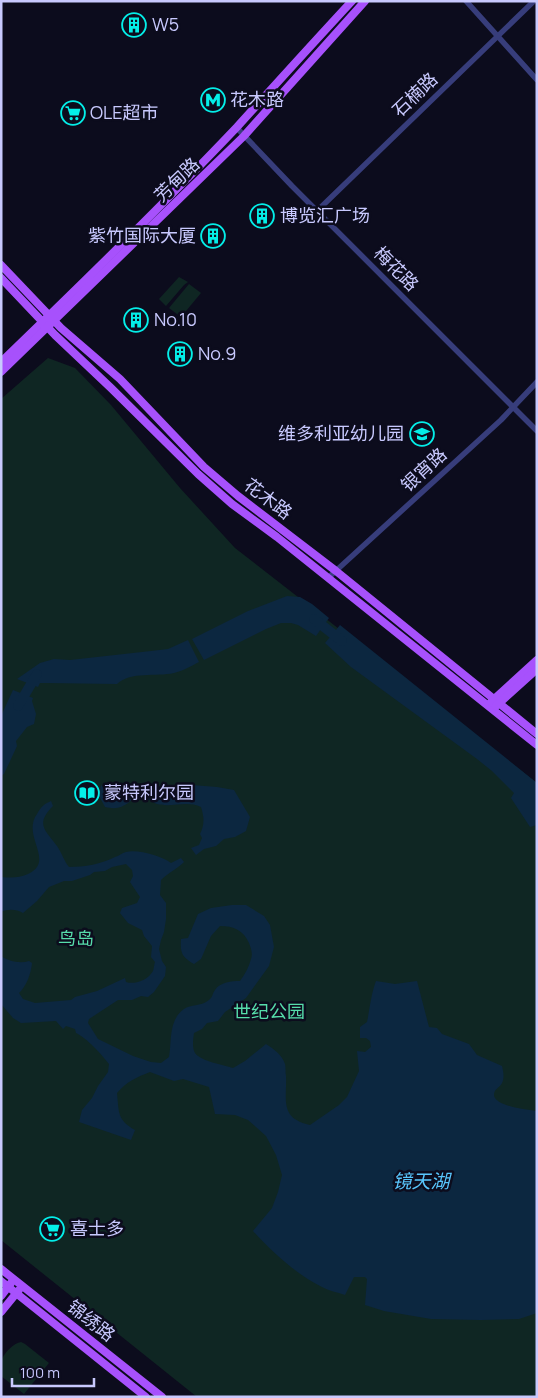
<svg xmlns="http://www.w3.org/2000/svg" width="538" height="1398" font-family="Manrope,'Noto Sans SC',sans-serif">
<style>
.green{fill:#0f2623}
.water{fill:#0c2740}
.lines{fill:none;stroke-linecap:round;stroke-linejoin:round}
.river{stroke:#0c2740;stroke-width:10}
.minor{stroke:#373d7b;stroke-width:5.5}
.major{stroke:#a751fc;stroke-width:8}
.labels{text-anchor:middle;stroke-width:5;stroke-linejoin:round;paint-order:stroke}
.poi-label{font-size:18px;fill:#c8c9fe;stroke:#0c0c1d;text-anchor:start}
.street-label{font-size:18px;fill:#c8c9fe;stroke:#0c0c1d}
.park-label{font-size:18px;fill:#56dcaa;stroke:#0c0c1d}
.water-label{font-size:19px;font-style:italic;fill:#58c5fc;stroke:#0c0c1d}
</style>
<rect width="100%" height="100%" fill="#0c0c1d"/>
<g class="green">
<polygon points="179,277 188,282 184,285 166,306 159,299"/>
<polygon points="189,284 201,293 181,317 169,308"/>
<polygon points="48,358 75,368 111,405 180,488 235,548 537,783 537,1397 197,1397 1,1240 1,399"/>
<path d="M21,1342l4,2 24,19 -25,31 -23,-18c0,-5 -1,-13 1,-17 3,-7 12,-16 19,-17z"/>
</g>
<g class="water">
<polygon points="287,596 300,597 312,604 329,618 316,636 298,625 291,623 281,623 266,629 204,660 192,639 248,611"/>
<polygon points="340,625 537,783 537,825 530,827 511,798 514,793 492,771 477,759 351,667 325,643"/>
<path d="M188,640l11,22c-8,4 -16,9 -25,11 -18,4 -43,-2 -57,11l-70,-1h-7l-2,4 -21,-8 23,-16 14,-4 16,1 81,-9 17,-2z"/>
<polygon points="13,690 33,698 32,701 36,714 34,724 27,727 16,741 17,746 4,774 1,776 1,716"/>
<path d="M101,785l10,7 6,-6 42,3 11,-3 22,-1 25,2 17,3 16,27 -4,14 -11,6 -11,2 -8,7 -12,3 -8,6 -5,-7 8,-3 3,-7 -2,-4c5,-10 4,-17 1,-27 -15,-7 -29,1 -44,-3 -6,-2 -1,-2 -7,-4 -5,-2 -11,-1 -16,-2 -10,9 -16,12 -29,9l-6,-11z"/>
<path d="M51,801l2,5c-18,18 -8,24 4,40 5,7 7,15 12,21 16,0 32,-3 46,-10 4,-1 7,-4 11,-5 12,-3 36,4 45,11l10,-5 3,4c-7,7 -16,11 -23,18l-1,15 6,8v16l-2,13 -3,8 -2,9 3,12 4,6 -1,9 -11,16 -6,5 -7,-1 -9,4h-14l-29,19 -1,4 10,16 35,17 18,6 10,1 8,-6c3,-15 -1,-37 15,-48 7,-5 16,-2 25,-9 4,-3 3,-6 6,-10 5,-8 17,-9 25,-9 5,-7 9,-14 11,-22 2,-5 0,-11 -2,-16 -6,-13 -15,-17 -29,-17l-9,10 -10,23 -7,5c-12,-7 -14,-11 -13,-25l7,-1 10,-24 13,-6 21,-3h14l18,11 6,9 4,22 -5,19 -23,32 -21,14 -7,9 -11,2 -5,6 -8,4c-1,6 -2,15 1,20 5,8 29,12 38,15l12,-7 21,-17c8,5 16,11 19,20 1,3 0,8 1,12 1,24 -7,42 24,49l29,-20 8,-8 12,-26 -2,-20 8,1 6,-5 -1,-6 -4,-3h-6v-11l7,-5c3,-14 4,-28 9,-41l19,3 22,-3 12,46 8,1 5,6 27,10 8,11 25,11c6,23 -8,19 -8,29 0,11 34,15 43,16v202l-18,6 -38,1 -50,-1 -47,-8 -19,-6 2,-26 -2,-2h-11l-9,18c-8,-3 -16,-4 -23,-8 -26,-13 -49,-34 -69,-56l19,-23 6,-16 4,-17 -6,-20 -10,-19 -18,-16 -13,-5 -20,-1 -6,-27 -26,-8 -9,2 -24,-9c-13,5 -24,10 -33,21 2,19 0,27 18,37l-4,10 -52,-18 3,-12 10,-12 6,-12 10,-14 1,-8c-7,-9 -22,-26 -33,-31l-1,-4 -9,-3 -3,3 -7,-8 -35,2 -8,-5 -12,-14v-48c7,5 19,8 28,5l3,2c-1,11 -6,24 -13,30l4,6 12,4 36,-3 4,-3 22,-6 28,-13 1,4c9,3 22,-2 27,-11 1,-3 1,-6 2,-9l-4,-5 1,-11 -8,-10 -2,-6 -14,-7 -8,-10 2,-5 15,-5 3,-6 -10,-15 3,-6 -1,-6 -6,-6 -14,3 -7,4 -11,1 -4,3 -18,6h-8l-15,6 -12,14 -14,12c-7,-4 -15,-4 -22,-1v-35c12,1 17,1 27,-3 28,-13 -7,-38 9,-60 4,-7 7,-10 14,-13z"/>
</g>
<g class="lines">
<g class="river">
<polyline points="314,619 342,641"/>
<polyline points="18,706 37,674"/>
</g>
<g class="minor">
<polyline points="466,1 537,80"/>
<polyline points="236,127 292,186 537,431"/>
<polyline points="317,211 534,1"/>
<polyline points="328,578 501,420 537,382"/>
</g>
<g class="major">
<polyline points="1,265 61,328 120,379 204,467 238,496 336,571 537,734"/>
<polyline points="1,278 55,335 111,388 198,474 232,504 277,537 537,745"/>
<path d="M1,362c80,-77 160,-155 236,-235 38,-42 76,-84 115,-126"/>
<polyline points="1,372 244,136 365,1"/>
<polyline points="491,702 537,660"/>
<polyline points="496,706 537,669"/>
<polyline points="1,1269 162,1397"/>
<polyline points="1,1281 146,1397"/>
<polyline points="1,1296 11,1283"/>
<polyline points="1,1312 19,1290"/>
</g>
</g>
<defs>
<g id="building-ring" transform="scale(1.25)"><circle r="9.5" fill="#0c0c1d" stroke="#04eee8" stroke-width="1.5"/><path d="M-4-6H4V6H1V3H-1V6H-4ZM-2.5-4.3h1.7v1.8h-1.7ZM.8-4.3h1.7v1.8H.8ZM-2.5-1h1.7V.8h-1.7ZM.8-1h1.7V.8H.8Z" fill="#04eee8"/></g>
<g id="metro-ring" transform="scale(1.25)"><circle r="9.5" fill="#0c0c1d" stroke="#04eee8" stroke-width="1.5"/><path d="M-5.5 5V-5H-3L0 0L3-5H5.5V5H3V-.5L0 4L-3-.5V5Z" fill="#04eee8"/></g>
<g id="supermarket-ring" transform="scale(1.25)"><circle r="9.5" fill="#0c0c1d" stroke="#04eee8" stroke-width="1.5"/><path d="M-6-5.5h2.5l.6 2H6L4.5 2H-2.5L-4.4-4H-6ZM-1.5 3.2a1.3 1.3 0 1 0 .1 0ZM3 3.2a1.3 1.3 0 1 0 .1 0Z" fill="#04eee8"/></g>
<g id="school-ring" transform="scale(1.25)"><circle r="9.5" fill="#0c0c1d" stroke="#04eee8" stroke-width="1.5"/><path d="M0-5L7-2L0 1L-7-2ZM-4 1L0 2.5L4 1V4Q0 6-4 4Z" fill="#04eee8"/></g>
<g id="library-ring" transform="scale(1.25)"><circle r="9.5" fill="#0c0c1d" stroke="#04eee8" stroke-width="1.5"/><path d="M-6-4Q-3-5.5-.7-3.5V5Q-3 3-6 4ZM6-4Q3-5.5 .7-3.5V5Q3 3 6 4Z" fill="#04eee8"/></g>
</defs>
<g fill-rule="evenodd">
<use href="#building-ring" x="134" y="25"/>
<use href="#metro-ring" x="213" y="100"/>
<use href="#supermarket-ring" x="73" y="113"/>
<use href="#building-ring" x="262" y="216"/>
<use href="#building-ring" x="213" y="236"/>
<use href="#building-ring" x="136" y="320"/>
<use href="#building-ring" x="180" y="354"/>
<use href="#school-ring" x="422" y="434"/>
<use href="#library-ring" x="87" y="793"/>
<use href="#supermarket-ring" x="52" y="1229"/>
</g>
<g class="labels">
<g class="poi-label">
<text x="152" y="31">W5</text>
<text x="230" y="106">花木路</text>
<text x="90" y="119">OLE超市</text>
<text x="280" y="222">博览汇广场</text>
<text x="196" y="242" text-anchor="end">紫竹国际大厦</text>
<text x="154" y="326">No.10</text>
<text x="198" y="360">No.9</text>
<text x="404" y="440" text-anchor="end">维多利亚幼儿园</text>
<text x="104" y="799">蒙特利尔园</text>
<text x="70" y="1235">喜士多</text>
</g>
<g class="street-label">
<text transform="translate(415 95) rotate(-44)" y="6">石楠路</text>
<text transform="translate(177 180) rotate(-44)" y="6">芳甸路</text>
<text transform="translate(396 269) rotate(45)" y="6">梅花路</text>
<text transform="translate(424 470) rotate(-43)" y="6">银宵路</text>
<text transform="translate(268 499) rotate(37)" y="6">花木路</text>
<text transform="translate(91 1321) rotate(38)" y="6">锦绣路</text>
</g>
<g class="park-label">
<text x="76" y="945">鸟岛</text>
<text x="269" y="1018">世纪公园</text>
</g>
<g class="water-label">
<text x="421" y="1188">镜天湖</text>
</g>
</g>
<rect width="538" height="1398" fill="none" stroke="#c8c9fe" stroke-width="5"/>
<path d="M12 1378v8h82v-8" fill="none" stroke="#c8c9fe" stroke-width="2.5"/>
<text x="20" y="1378" font-size="15" fill="#c8c9fe" stroke="#0c0c1d" stroke-width="4" paint-order="stroke">100 m</text>
</svg>
